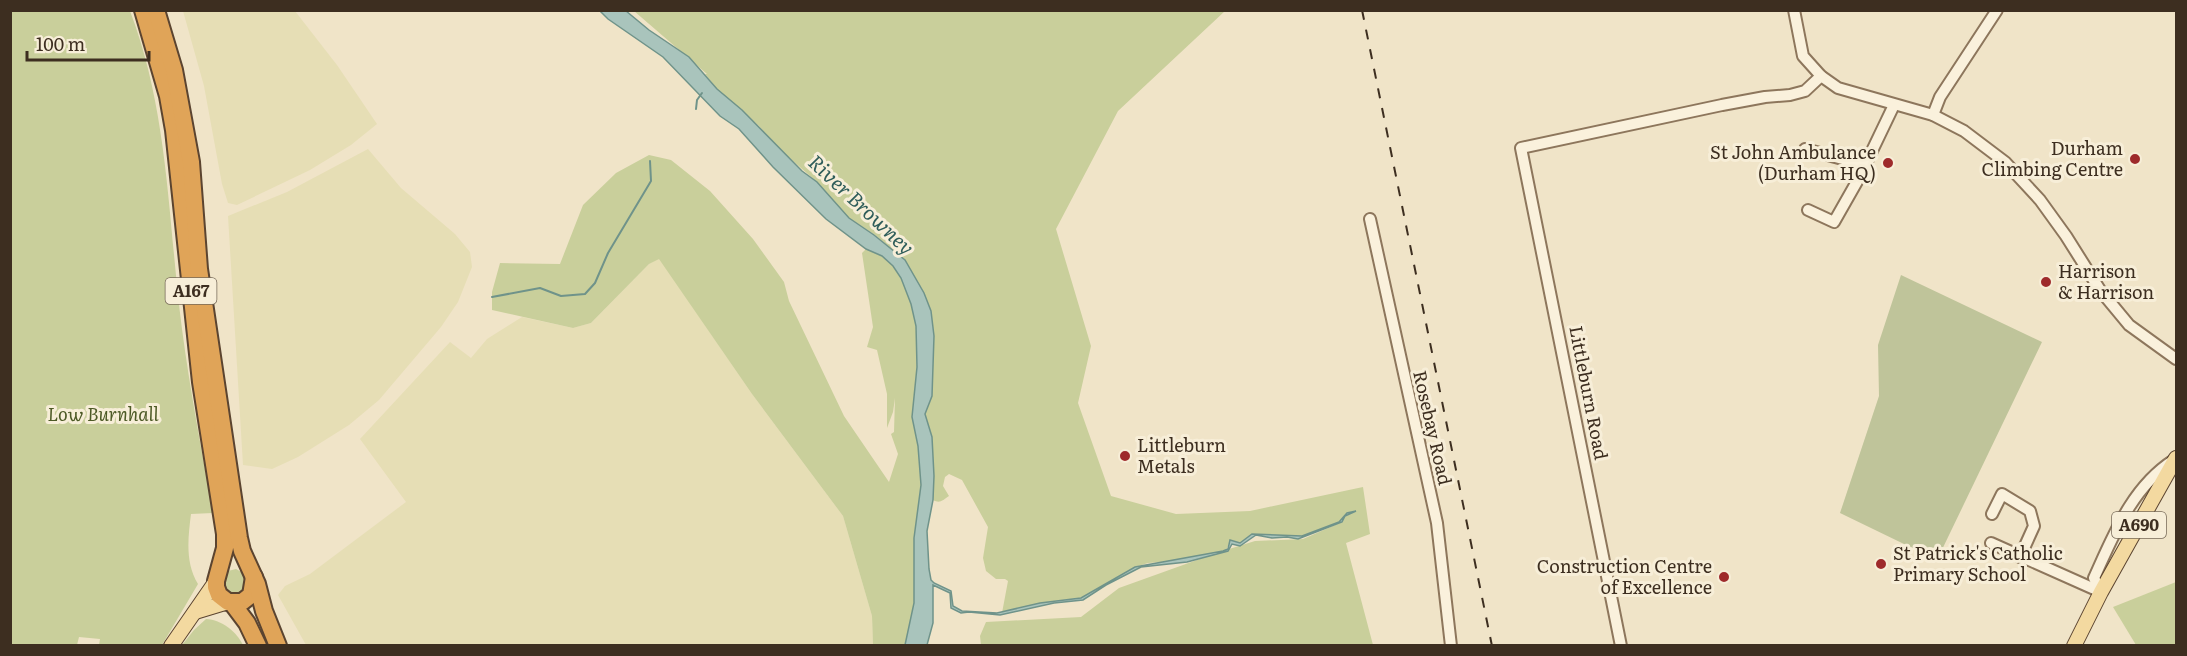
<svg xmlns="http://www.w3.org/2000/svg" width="2187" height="656" font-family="Literata,serif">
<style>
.farmland{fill:#e6deb5}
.green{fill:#c9cf9b;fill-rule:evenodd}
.cemetery{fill:#bfc49a}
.water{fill:#a9c4bc;stroke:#6f938a;stroke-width:1.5}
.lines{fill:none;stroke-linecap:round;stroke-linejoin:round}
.stream{stroke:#6f938a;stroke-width:2}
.minor-casing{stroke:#8d765c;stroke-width:14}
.major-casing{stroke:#5b4430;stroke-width:16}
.highway-casing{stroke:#5b4430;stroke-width:20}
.minor{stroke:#faf1dc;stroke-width:10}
.major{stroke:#f3d9a0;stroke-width:14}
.highway{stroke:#e0a458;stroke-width:16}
.rail{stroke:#3d2e20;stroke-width:2;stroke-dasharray:10 10;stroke-linecap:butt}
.poi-dot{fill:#9e2a2b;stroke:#f7eed8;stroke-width:2}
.labels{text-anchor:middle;stroke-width:6;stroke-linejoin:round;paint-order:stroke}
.shield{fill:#f7eed8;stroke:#756857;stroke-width:1.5}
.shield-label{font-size:16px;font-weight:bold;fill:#3d2e20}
.poi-label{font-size:18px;fill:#3d2e20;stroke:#f7eed8;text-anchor:end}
.street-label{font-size:18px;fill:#3d2e20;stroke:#f7eed8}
.park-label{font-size:18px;font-style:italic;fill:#4d5a26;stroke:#f7eed8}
.water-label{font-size:20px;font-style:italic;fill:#2f5d5a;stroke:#f7eed8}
</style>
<rect width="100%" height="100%" fill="#f0e4c8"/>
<g class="farmland">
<polygon points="183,11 295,11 337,65 377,124 351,145 310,170 237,205 228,203 222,184 204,86"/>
<polygon points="368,149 401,188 455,234 470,252 472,267 458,302 441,327 379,400 349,425 298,457 272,469 243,465 228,216 287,192"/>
<polygon points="659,258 752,394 843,516 872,616 873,645 306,645 278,595 285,586 310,574 406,502 360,439 450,342 471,358 487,339 522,317 573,328 591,323 649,264"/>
</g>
<g class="green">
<path d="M10,11h120c39,102 38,211 52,318 8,61 20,123 31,184l-22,1c-3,24 -6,49 7,70l-36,61h-63l1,-6 -21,-2 -2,8h-66z"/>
<path d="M634,11h591l-107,100 -62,118 35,117 -13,57 33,93 65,18 74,-3 113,-24 7,47 -24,9 27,102h-392l-1,-9 6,-14 95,-5 38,-29 103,-37 -48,10 -26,2 -13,4 -54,31 -41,5 -38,10 6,-32 -3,-2h-9l-10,-8 -3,-13 5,-31 -26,-47 -13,-6 -4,3 -2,9 6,10c-6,4 -9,8 -16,4l-1,-63 -7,-23 7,-27 2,-51 -3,-25 -26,-51 -30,-25 -26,-17 -32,-36 -40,-35 -18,-21 -42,-37 -12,-15h2zM1355,511l-10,5 -3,6 -39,17 -48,2 -29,9 5,-10 9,3 12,-9 50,2 37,-14 8,-9z"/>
<polygon points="649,155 671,160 710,191 753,239 784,282 789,301 844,416 889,482 898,454 891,434 894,432 895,398 893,412 887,428 887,394 877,350 867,347 873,327 862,253 866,249 882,256 893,266 901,278 911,304 916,326 917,367 912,417 918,446 921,485 914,538 914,603 905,645 873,645 872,616 843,516 752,394 659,259 649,264 591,323 573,328 492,310 492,292 500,263 560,264 583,205 616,173"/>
<polygon points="236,569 247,575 244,595 226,594 223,578 228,571"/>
<polygon points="2176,582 2176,645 2136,645 2113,607"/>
<path d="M206,619c16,1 30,12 37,26h-61l12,-15z"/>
</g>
<polygon class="cemetery" points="1901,275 2042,342 1937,560 1840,513 1879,396 1878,345"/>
<polygon class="water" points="600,11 626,11 649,30 689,57 717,89 742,110 802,171 817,182 849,218 874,235 905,260 924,293 931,311 934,336 932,396 925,414 932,437 934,476 933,500 927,531 929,569 931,580 934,583 951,591 953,606 962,611 997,613 1040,603 1081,598 1135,567 1223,551 1228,549 1230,540 1240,543 1252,534 1302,536 1339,522 1347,513 1356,511 1345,516 1342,522 1298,539 1287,537 1272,538 1256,535 1240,546 1232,544 1228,551 1187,562 1141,567 1106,585 1083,600 1054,603 1000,615 969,612 961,613 951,608 950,593 933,585 933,623 927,645 905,645 914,603 914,538 921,485 918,446 912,417 917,367 916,326 911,304 901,278 893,266 882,256 866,249 826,219 773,167 739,129 720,116 663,57 608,19"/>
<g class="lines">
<g class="stream">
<polyline points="696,109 697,100 702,93"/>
<polyline points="492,297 540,288 561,296 585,294 595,283 608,253 651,181 650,161"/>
</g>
<g class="minor-casing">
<g id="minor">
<polyline points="1794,10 1803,56 1821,76 1838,88 1933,115 1964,131 2005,162 2040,200 2066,236 2100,290 2129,325 2176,359"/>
<polyline points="1933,115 1940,97 1997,10"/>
<polyline points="1805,149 1865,165"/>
<polyline points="1808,210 1834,222 1859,178 1894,105"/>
<polyline points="1370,219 1437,523 1451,646"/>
<polyline points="1992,514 2002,494 2030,511 2034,526 2020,557"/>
<polyline points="1991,543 2101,592"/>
<path d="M2101,592l-7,-14c20,-44 38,-91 80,-118"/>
<polyline points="1621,646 1521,148 1722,105 1765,97 1790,95 1805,91 1821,76"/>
</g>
</g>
<g class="major-casing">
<g id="major">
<polyline points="195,612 228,602"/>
<polyline points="171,646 216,581"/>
<polyline points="2074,646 2101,592 2176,458"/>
</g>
</g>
<g class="highway-casing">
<g id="highway">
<polyline points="143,10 168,96 174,130 201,382 225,534 225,548 216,581 216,587 219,595 228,602 242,602 251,595 254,577"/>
<polyline points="156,10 174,70 191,162 199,269 239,538 242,551 257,584 264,611 278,646"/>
<polyline points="232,603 247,623 258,646"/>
</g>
</g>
<use href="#minor" class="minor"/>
<use href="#major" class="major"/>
<use href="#highway" class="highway"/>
<polyline class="rail" points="1362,10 1492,646"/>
</g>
<g class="poi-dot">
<circle cx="2135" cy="159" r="6"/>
<circle cx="1888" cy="163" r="6"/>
<circle cx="2046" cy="282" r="6"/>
<circle cx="1125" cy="456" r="6"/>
<circle cx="1881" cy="564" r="6"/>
<circle cx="1724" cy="577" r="6"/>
</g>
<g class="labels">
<g class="shield">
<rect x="165.5" y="278" width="51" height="26" rx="4.5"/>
<rect x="2112" y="512" width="54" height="26" rx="4.5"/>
</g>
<g class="shield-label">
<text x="191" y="297">A167</text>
<text x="2139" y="531">A690</text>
</g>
<g class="poi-label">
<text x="2123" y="155">Durham<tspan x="2123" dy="21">Climbing Centre</tspan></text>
<text x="1876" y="159">St John Ambulance<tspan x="1876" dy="21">(Durham HQ)</tspan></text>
<text x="2058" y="278" text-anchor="start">Harrison<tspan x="2058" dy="21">&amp; Harrison</tspan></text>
<text x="1137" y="452" text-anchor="start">Littleburn<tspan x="1137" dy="21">Metals</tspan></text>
<text x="1893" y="560" text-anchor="start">St Patrick's Catholic<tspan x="1893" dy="21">Primary School</tspan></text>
<text x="1712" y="573">Construction Centre<tspan x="1712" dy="21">of Excellence</tspan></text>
</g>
<g class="street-label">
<text transform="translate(1588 393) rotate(79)" y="6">Littleburn Road</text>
<text transform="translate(1432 428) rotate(77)" y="6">Rosebay Road</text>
</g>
<g class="park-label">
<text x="103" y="421">Low Burnhall</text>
</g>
<g class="water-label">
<text transform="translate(861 205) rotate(43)" y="7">River Browney</text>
</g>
</g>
<rect width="2187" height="656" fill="none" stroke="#3d2e20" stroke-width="24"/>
<path d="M27 51v9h122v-9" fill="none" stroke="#3d2e20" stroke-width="3"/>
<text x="36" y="51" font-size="18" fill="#3d2e20" stroke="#f7eed8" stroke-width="4.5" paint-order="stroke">100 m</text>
</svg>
